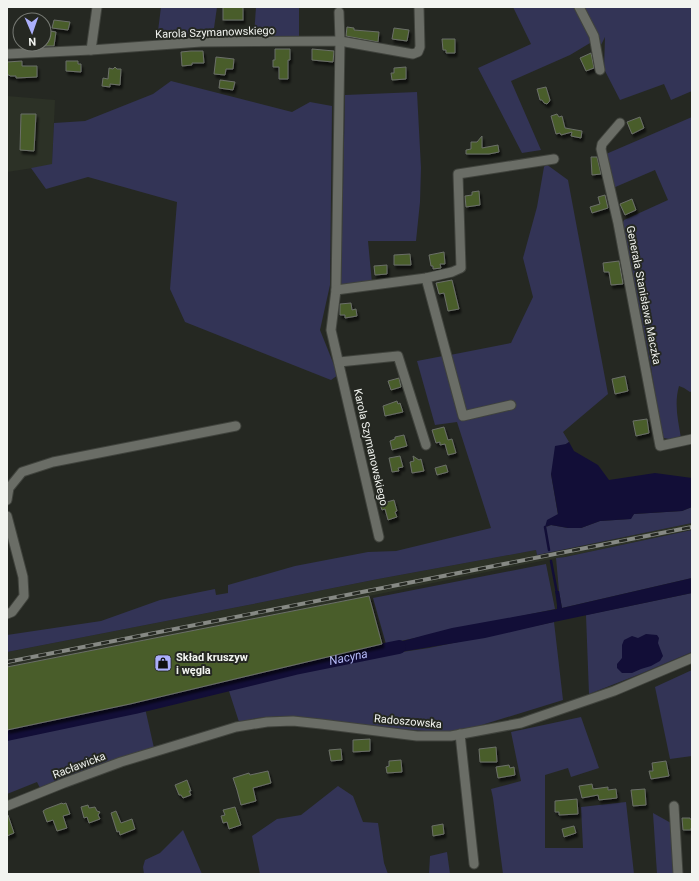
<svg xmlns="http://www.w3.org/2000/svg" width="699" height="881" font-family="Roboto,sans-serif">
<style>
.built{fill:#2c3126}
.green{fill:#333456}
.water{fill:#120e37}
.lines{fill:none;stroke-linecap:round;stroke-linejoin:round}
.stream{stroke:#120e37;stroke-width:2.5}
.river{stroke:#120e37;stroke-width:14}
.building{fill:#495d2c;stroke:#6b6f68;filter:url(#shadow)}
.minor-casing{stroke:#40433d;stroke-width:11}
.minor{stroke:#6a6d66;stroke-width:9}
.rail-casing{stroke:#868984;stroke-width:4}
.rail{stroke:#252822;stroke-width:2.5;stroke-dasharray:8;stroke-linecap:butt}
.labels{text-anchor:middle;stroke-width:4;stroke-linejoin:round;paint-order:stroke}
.street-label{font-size:11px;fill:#f2f4f0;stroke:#252822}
.poi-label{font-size:11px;font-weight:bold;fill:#f2f4f0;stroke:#252822;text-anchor:start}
.water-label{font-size:12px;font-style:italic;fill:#b6bbf7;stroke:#252822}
</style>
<defs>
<filter id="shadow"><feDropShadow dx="2" dy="3.5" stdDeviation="1" flood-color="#0009"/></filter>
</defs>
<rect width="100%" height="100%" fill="#252822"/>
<g class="built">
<polygon points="7,96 55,100 52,165 7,172"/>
<polygon points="692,523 692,530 565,557 556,558 369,596 7,667 7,652 248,605 378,579 536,550 537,555"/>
</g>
<g class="green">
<polygon points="161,7 217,7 213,35 157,39"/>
<polygon points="256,7 299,7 299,38 254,36"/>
<polygon points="513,7 692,7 692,91 671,100 664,84 620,100 604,69 605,37 601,45 593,25 590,43 570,55 511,81 541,150 522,153 478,68 531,44"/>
<polygon points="171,81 292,112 310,102 332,106 330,285 320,330 338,375 331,380 185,322 170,289 177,202 88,177 46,189 31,168 52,164 54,123 85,121 153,94"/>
<polygon points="417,92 421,168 420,202 416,241 368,241 372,283 348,286 341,284 345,95"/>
<path d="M692,117v274l-2,1 -6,-4 -5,-2c-5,18 -1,34 2,52l-7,2 -10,-2 -3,-6 -11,-71 -28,-136 2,-5 44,-20 -13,-30 -42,18 -7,-34z"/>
<polygon points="546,164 568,180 608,394 563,432 569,442 566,444 551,474 558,515 546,527 551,525 568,528 581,528 600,521 630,519 634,514 682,511 692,507 692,523 537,555 536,550 378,579 248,605 7,652 7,635 101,621 160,600 215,589 216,595 228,593 228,585 295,566 368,552 396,551 491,528 457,422 435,425 417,361 443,356 464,414 450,355 511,343 533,297 523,258 537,207 544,167"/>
<polygon points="692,530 692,578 562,608 559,591 556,558 565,557"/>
<polygon points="546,564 555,609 386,644 373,598"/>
<polygon points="692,593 692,652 640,674 589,694 586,615"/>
<polygon points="554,622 563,700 462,731 438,732 373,727 310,718 286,716 257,718 239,722 228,688 382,655 429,648"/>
<polygon points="692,670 692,756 670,759 655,687"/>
<polygon points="145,708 154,748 41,790 37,782 7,794 7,740 33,735"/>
<polygon points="581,717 599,768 571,777 568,768 545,775 545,848 583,848 581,807 626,802 634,874 503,874 493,798 491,789 521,781 511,732"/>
<polygon points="338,786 353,796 363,822 378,823 384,863 388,874 260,874 252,836 277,819 301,815"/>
<polygon points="653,813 671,823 675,874 657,874"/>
<polygon points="183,830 202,874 144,874 143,867 145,860 160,853"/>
<polygon points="447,852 450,874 429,874 430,856"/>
</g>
<g class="water">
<polygon points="569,442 574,451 598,465 609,480 655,473 692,478 692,507 682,511 634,514 631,519 600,521 581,528 568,528 551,525 545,527 547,520 558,514 551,474 555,446 566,444"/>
<polygon points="692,578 692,593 554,622 485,638 382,655 381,647 425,635 452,628 513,617 557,609 557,605 555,591 559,591 562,608"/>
<polygon points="646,634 657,635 659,638 658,643 663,656 660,661 651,666 641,669 632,673 622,673 617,668 617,664 622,658 622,645 624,640 632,636 638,638"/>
</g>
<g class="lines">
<g class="stream">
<polyline points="545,527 549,550"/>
<polyline points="551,561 557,593"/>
</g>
<path class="river" id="s1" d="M7,734l128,-27 160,-39 104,-21"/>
</g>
<g class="building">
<rect x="223" y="7" width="20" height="13"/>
<polygon points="54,20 70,22 68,30 52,28"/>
<polygon points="347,27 354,28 354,30 379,32 378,42 346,36"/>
<polygon points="394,28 409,30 407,41 392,39"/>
<polygon points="44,30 56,32 54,46 44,46"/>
<polygon points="442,39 455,39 455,53 446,53 446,50 443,50"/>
<polygon points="275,49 290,49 290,60 288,60 288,79 279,79 279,67 273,67 273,60 275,60"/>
<polygon points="312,49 334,51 333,62 312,60"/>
<polygon points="191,51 203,51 204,63 192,63 192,65 182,66 181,52"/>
<polygon points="591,53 594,68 586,71 580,58"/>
<polygon points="216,57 234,59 233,69 226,69 225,75 214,74"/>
<polygon points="22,61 22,66 37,66 37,77 16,78 16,76 10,76 9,75 7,75 7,62"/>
<polygon points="66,61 78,61 78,64 81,64 81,72 66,71"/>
<polygon points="115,67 117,69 121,69 120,85 110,84 110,87 102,86 103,78 108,79 109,68 113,69"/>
<polygon points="406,67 406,79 392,80 391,73 394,73 394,68"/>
<polygon points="220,80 235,82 233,90 219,88"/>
<polygon points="546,87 550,100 549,102 547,104 544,103 542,100 540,100 537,89"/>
<polygon points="21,114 36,114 34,151 20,150"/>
<polygon points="557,114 559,117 562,116 565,128 582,131 581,138 571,136 572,132 561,135 560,133 556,134 551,116"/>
<polygon points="640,117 644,128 632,134 627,122"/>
<polygon points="482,136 482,148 498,145 499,152 489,154 466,154 466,150 471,149 471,142 477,142"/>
<polygon points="591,157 597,157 601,174 592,175"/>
<polygon points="479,191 480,205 466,207 465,196 472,195 472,192"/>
<polygon points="605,195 608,208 592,213 590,207 600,204 598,197"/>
<polygon points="632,199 636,210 625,215 620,204"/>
<polygon points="444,252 445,264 440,264 441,268 433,269 433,266 431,266 429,255"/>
<polygon points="410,254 411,265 394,265 394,255"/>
<polygon points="619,261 623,284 611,285 609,272 604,272 603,263"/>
<polygon points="387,265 387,274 375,275 374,266"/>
<polygon points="452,280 459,309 448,311 444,293 439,294 436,283"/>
<polygon points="351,303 352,310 356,309 357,316 345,318 345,315 340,315 340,304"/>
<polygon points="625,376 628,391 615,394 612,379"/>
<polygon points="399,378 401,387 391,390 388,381"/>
<polygon points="397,401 398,404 400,403 403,412 385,416 383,406"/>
<polygon points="647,419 649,433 636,436 633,421"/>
<polygon points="444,427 448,440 452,439 456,453 448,455 445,444 440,445 440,442 436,443 432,430"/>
<polygon points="404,435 407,446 392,450 390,441 395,439 395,437"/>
<polygon points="400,456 403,467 398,468 399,471 392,472 389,458"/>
<polygon points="413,456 419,460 421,459 424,471 412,473 410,462 414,461"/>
<polygon points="446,465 448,472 437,475 435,468"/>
<polygon points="394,500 397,511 395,512 397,517 388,520 385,509 382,510 380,504"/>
<polygon points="369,596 382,644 130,704 7,730 7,667"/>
<polygon points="370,739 370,751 353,752 353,740"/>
<polygon points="496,747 497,762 480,762 479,749"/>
<polygon points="341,749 342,760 331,761 329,750"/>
<polygon points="401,760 402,772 387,773 386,767 389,766 389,761"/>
<polygon points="666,761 669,776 651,779 649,771 653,771 652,763"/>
<polygon points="509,765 510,768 514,767 515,775 498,778 496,767"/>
<polygon points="268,771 271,783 253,788 256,801 241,805 237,790 233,778 249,773 250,775"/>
<polygon points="187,780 191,791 189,791 191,795 183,798 181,795 179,795 175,785"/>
<polygon points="592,784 593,789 608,787 608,790 616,789 617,798 599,800 598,795 582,798 579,786"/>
<polygon points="645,789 646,805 633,806 631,790"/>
<polygon points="577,799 578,814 559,815 559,812 555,812 555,801"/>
<polygon points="62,803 63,804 66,803 70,814 63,816 67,828 57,831 53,820 47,822 43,811 46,809"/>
<polygon points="88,805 89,808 95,807 97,811 100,812 98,815 100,819 89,823 87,817 84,818 81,807"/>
<polygon points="235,807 241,825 229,829 227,822 223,823 221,816 225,815 223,810"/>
<polygon points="116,811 121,823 132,819 135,829 120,835 119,831 117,832 111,813"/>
<polygon points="7,815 8,815 14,833 7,836"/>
<polygon points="682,818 690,818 690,819 692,819 692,828 691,828 691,830 683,830"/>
<polygon points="443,824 444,834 433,836 432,826"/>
<polygon points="574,826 576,833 564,837 562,829"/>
</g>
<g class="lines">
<g class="minor-casing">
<g id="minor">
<polyline points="579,7 594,36 600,70"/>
<polyline points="339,12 340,41 336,290 331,330 379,537"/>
<polyline points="91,50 97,7"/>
<polyline points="7,54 91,50 201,42 340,41 413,54 418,52 420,47 419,7"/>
<polyline points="620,123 602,144 601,149 618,223 660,446 692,439"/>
<polyline points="426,278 463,416 511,405"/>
<polyline points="336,290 426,278 452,272 461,268 458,174 554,159"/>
<polyline points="339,362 398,356 426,445"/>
<polyline points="7,500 9,488 22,472 53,462 236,426"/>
<polyline points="7,516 23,577 24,596 12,612 7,614"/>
<polyline points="460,734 474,864"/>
<polyline points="7,806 64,783 121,762 236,727 267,722 293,721 321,724 417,736 451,736 521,723 614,691 692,658"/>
<polyline points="674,806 678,874"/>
</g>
</g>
<use href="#minor" class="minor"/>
<g class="rail-casing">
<polyline id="rail" points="7,662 692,527"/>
</g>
<use href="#rail" class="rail"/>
</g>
<defs>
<g id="shop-square" transform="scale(0.9)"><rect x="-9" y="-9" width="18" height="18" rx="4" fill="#abaffb" stroke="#252822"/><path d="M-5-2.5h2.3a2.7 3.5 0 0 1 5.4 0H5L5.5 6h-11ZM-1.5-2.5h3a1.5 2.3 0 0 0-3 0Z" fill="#111"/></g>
</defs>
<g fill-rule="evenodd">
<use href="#shop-square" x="163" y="663"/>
</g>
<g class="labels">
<g class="street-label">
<text transform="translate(215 32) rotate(-2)" y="4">Karola Szymanowskiego</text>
<text transform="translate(644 295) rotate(79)" y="4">Generała Stanisława Maczka</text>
<text transform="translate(371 447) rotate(77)" y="4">Karola Szymanowskiego</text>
<text transform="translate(408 721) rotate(5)" y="4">Radoszowska</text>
<text transform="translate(79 765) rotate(-21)" y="4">Racławicka</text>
</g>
<g class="poi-label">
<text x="176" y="661">Skład kruszyw<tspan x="176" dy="13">i węgla</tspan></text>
</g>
<g class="water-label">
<text dy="4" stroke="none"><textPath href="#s1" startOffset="350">Nacyna</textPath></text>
</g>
</g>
<rect width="699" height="881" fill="none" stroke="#f2f4f0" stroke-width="16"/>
<g transform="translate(32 32) rotate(178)"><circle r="19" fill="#252822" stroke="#777a74"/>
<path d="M0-3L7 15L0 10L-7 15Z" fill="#abaffb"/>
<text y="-6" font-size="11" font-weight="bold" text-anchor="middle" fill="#f2f4f0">N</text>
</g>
</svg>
